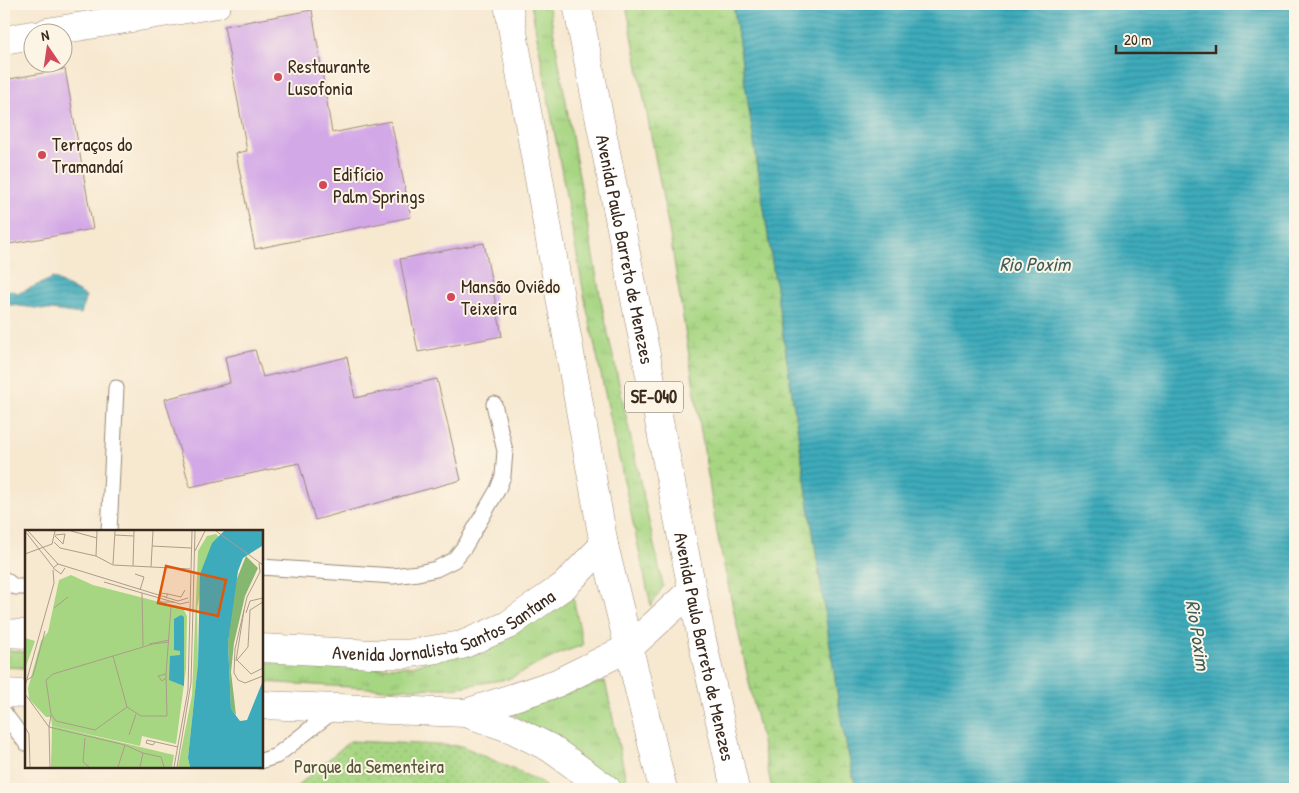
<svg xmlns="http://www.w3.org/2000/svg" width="1299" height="793" font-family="'Patrick Hand',sans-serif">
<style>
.grass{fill:url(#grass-tufts);stroke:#718050}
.wetland{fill:url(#wetland-marsh);stroke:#718050}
.park{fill:url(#park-dots);stroke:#718050}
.water{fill:url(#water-rules);stroke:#3c6a6c}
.building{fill:#d3a8e7}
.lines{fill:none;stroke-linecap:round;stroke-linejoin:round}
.lane-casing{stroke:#998977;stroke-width:17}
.street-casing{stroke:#998977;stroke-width:29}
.secondary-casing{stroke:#998977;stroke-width:29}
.primary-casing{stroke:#998977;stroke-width:29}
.lane{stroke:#fff;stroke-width:15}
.street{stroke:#fff;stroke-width:28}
.secondary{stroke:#fff;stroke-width:28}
.primary{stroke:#fff;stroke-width:28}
.poi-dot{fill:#d1495b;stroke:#fcf5e5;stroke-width:2}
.labels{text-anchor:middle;stroke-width:4;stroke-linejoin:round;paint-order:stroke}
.shield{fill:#fcf5e5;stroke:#75675a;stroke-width:1}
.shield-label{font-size:18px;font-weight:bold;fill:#3b2a1e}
.poi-label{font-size:19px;fill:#3b2a1e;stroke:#fcf5e5;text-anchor:start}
.street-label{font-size:19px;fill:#3b2a1e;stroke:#fcf5e5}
.park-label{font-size:19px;fill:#565537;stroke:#fcf5e5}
.water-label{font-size:20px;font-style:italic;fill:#3c5e5d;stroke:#fcf5e5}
.inset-road{fill:none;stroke:#ac9c89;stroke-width:1}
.view{fill:#df570d;fill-opacity:0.15;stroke:#df570d;stroke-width:2.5}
.inset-edge{fill:none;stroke:#3b2a1e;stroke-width:2.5}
</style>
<defs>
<pattern id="grass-tufts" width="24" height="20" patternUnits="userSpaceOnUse" patternTransform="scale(1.25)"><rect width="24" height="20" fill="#a7d683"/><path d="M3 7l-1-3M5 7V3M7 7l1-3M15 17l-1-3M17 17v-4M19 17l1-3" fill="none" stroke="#91b871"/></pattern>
<pattern id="wetland-marsh" width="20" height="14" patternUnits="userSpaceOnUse" patternTransform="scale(1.25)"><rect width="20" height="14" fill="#a7d683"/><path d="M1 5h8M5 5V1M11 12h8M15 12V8" fill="none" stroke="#91b871"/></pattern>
<pattern id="park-dots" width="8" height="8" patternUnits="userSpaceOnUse" patternTransform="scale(1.25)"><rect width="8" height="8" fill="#a7d683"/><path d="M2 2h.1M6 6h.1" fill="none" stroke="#91b871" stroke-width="1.8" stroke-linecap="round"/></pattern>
<pattern id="water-rules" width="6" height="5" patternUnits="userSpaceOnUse" patternTransform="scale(1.25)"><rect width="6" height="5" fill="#3dabbb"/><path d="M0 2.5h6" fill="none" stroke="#348b97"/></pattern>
</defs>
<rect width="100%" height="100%" fill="#fcf5e5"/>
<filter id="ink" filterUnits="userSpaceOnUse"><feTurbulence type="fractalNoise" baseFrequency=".02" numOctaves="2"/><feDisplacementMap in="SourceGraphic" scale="10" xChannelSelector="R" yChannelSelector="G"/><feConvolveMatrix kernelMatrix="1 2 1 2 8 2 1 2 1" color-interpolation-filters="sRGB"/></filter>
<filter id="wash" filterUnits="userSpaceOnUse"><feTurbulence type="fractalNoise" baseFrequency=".0096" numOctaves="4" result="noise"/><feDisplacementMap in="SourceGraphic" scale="20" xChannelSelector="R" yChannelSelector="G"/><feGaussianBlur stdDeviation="1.12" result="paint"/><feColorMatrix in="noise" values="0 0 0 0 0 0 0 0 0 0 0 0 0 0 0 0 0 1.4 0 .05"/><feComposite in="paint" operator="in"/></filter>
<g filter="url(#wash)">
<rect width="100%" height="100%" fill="#f7e8d0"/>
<g class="grass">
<polygon points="531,4 548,4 550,12 601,301 663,586 651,606 586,305"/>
<polygon points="573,597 583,645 561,653 508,679 452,688 387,689 261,682 261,662 368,668 413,666 503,636"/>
<polygon points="4,650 26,652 26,668 4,667"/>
<polygon points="605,681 628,789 624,789 511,713"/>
</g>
<polygon class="wetland" points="626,4 734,4 734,10 842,725 856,789 772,789 717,533 670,235"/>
<polygon class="park" points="350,741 462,746 541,782 547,789 294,789"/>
<g class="water">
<polygon points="734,4 1295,4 1295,789 856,789 842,725 734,10"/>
<polygon points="53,278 86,296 81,314 4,304 4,289 19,293"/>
</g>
<g id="blocks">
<g class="building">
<polygon points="312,10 332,133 391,121 411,217 255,249 236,153 247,151 224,26"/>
<polygon points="65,69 93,229 4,245 4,80"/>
<polygon points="484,243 502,336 418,352 400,259"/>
<polygon points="255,350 263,377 347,357 355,398 437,379 461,480 315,520 299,463 190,487 165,399 230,383 225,357"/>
</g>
</g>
</g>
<g filter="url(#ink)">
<use href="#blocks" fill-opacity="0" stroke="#998977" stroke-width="1"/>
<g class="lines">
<g class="lane-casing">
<g id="lane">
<polyline points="109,532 116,388"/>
<polyline points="261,567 393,576 418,573 436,569 454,560 465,546 498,489 503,476 505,451 494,404"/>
<polyline points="4,579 15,587 26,587"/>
<polyline points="4,713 26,743"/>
<polyline points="261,761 276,756 337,708"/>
</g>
</g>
<g class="street-casing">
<g id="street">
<polyline points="47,32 217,4"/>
<polyline points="4,40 32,35"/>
</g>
</g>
<g class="secondary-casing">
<g id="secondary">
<polyline points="4,633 26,634"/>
<path id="s1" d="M261,648l112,6h33l56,-9 46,-20 21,-15 35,-24 40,-41"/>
<polyline points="4,693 26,694"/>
<polyline points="261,705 466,713 557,683 630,647"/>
</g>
</g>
<g class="primary-casing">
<g id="primary">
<polyline points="508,4 604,545 663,789"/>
<path id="s2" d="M577,4l125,636 33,149"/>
<polyline points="630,647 692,590"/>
<polyline points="466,713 512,729 550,748 607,789"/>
</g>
</g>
<use href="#lane" class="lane"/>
<use href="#street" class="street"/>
<use href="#secondary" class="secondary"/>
<use href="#primary" class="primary"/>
</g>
</g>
<g class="poi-dot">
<circle cx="278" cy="77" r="5"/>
<circle cx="42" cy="155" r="5"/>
<circle cx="323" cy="185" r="5"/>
<circle cx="451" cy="297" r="5"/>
</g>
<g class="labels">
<rect class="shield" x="625" y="381.5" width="58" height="31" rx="4"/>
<g class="shield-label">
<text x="654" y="403">SE-040</text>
</g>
<g class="poi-label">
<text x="288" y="73">Restaurante<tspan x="288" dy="22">Lusofonia</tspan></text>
<text x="52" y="151">Terraços do<tspan x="52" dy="22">Tramandaí</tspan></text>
<text x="333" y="181">Edifício<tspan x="333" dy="22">Palm Springs</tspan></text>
<text x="461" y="293">Mansão Oviêdo<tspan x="461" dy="22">Teixeira</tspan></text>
</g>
<g class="street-label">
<text dy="7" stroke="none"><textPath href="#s2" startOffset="250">Avenida Paulo Barreto de Menezes</textPath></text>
<text dy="7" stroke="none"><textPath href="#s1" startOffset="189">Avenida Jornalista Santos Santana</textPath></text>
<text dy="7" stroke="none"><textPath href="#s2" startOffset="655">Avenida Paulo Barreto de Menezes</textPath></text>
</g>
<g class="park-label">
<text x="369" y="773">Parque da Sementeira</text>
</g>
<g class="water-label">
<text x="1035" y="271">Rio Poxim</text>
<text transform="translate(1198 635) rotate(81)" y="7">Rio Poxim</text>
</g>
</g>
<g transform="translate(25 530)">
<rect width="238" height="238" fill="#f7e8d0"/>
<path d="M0,108l10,3 -10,28zM27,196l122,29 -2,12h-121z" fill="#a7d683"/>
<path d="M221,26l12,12 -13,28 -11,47 -3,29 5,43 -5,-5 -3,-67 6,-57z" fill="#85b771"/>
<path d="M191,4l4,4 -8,5 -15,65 1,55 -10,95 2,9h-12l14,-72 6,-144 9,-15z" fill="#a7d683"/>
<path d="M46,45l22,10 90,23 4,8 -1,53 -10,75 -34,-8 -2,10 -88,-20 -1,-9h-5l-17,-18 -1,-11 13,-47 7,-9 11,-52z" fill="#a7d683"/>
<path d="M85,70h14v24l-13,1z" fill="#a7d683"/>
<path d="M199,1h38v15l-19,12 -5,13 -10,72 3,66 9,12 7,-1 15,-37v84h-72l-2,-9 10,-95 2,-89 12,-31zM156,85l3,2v69l-15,-6 1,-24 10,-1v-4l-6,-1v-31z" fill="#3dabbb"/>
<path class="inset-road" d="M0,1l28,36M3,1l30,33M46,1l26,7M191,1l47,34M90,5l19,1M30,6l8,8 2,-10 -10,1M29,12l6,6 36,8 17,9 77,4M127,16l39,2M170,21l10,-20M0,24l27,-10 3,-13M71,26l1,-25M88,34l2,-33M108,36l1,-35M126,37l2,-36M40,38l-4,6 -8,-6 5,-4 120,37 10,-3M110,44l9,3 -4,13M79,52l76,22 9,-2M137,54l-2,9 8,1M117,63l1,53M141,67l2,-3 13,3 4,-7M133,68l3,4h13M238,72l-13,8 -2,37 -11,13 14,14 12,-6M29,78l14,-11M221,83l4,-12 13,-3M124,114l20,-4M88,126l14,51 14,9h26l-1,-42 5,-67M211,131l8,-51M141,148l-4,3 -4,-5 8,-2M2,150l6,-4 12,-45M213,150l-4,-7 1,-24 12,-52 13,-25 -1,-9M213,150l7,3 18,-7M0,156l29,-103 -1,-13M0,164l24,33 1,40M102,177l-32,23 -39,-9 -5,-7 -5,-34 7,-6 100,-30 16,-2M26,185l-2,12 76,18M0,197l4,7 1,33M104,205l7,-21M60,208l-2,24 6,5M130,212l-2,3 -7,-2 1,-3 31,7M118,223l18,4 3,10M93,237l7,-22 18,8 -3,14M149,237l14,-77 4,-159M152,237l14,-84 4,-152"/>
<path class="view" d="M141,36l60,14 -8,36 -60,-13z"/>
<rect width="238" height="238" class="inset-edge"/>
</g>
<rect width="1299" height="793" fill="none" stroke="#fcf5e5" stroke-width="20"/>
<g transform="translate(48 48) rotate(347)"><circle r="24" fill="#fcf5e5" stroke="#afa495"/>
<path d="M0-4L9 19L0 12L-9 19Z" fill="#d1495b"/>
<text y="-8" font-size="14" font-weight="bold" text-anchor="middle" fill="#3b2a1e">N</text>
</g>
<path d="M1116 45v8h100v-8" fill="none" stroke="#3b2a1e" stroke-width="2.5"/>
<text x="1124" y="45" font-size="15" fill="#3b2a1e" stroke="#fcf5e5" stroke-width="4" paint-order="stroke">20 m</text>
</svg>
